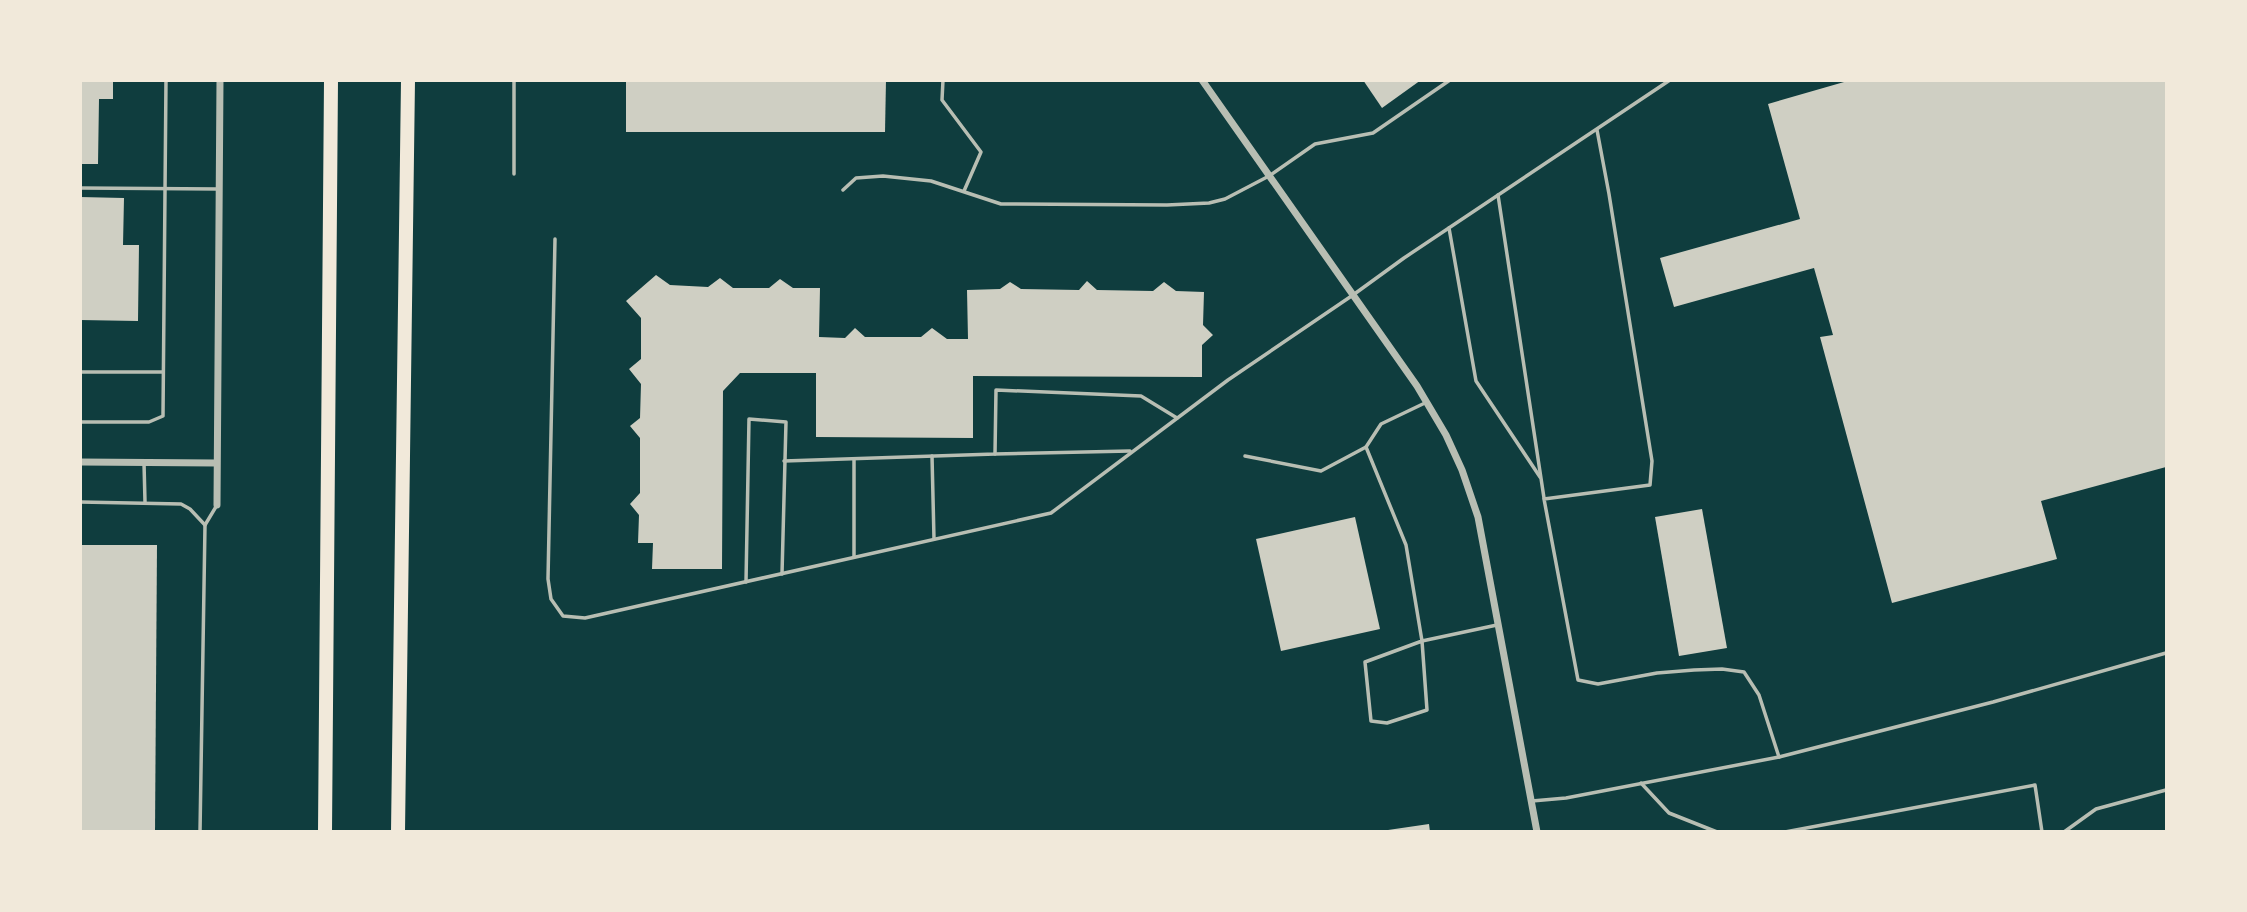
<svg xmlns="http://www.w3.org/2000/svg" width="2247" height="912" font-family="Lato,sans-serif">
<style>
.building{fill:#cfcfc3}
.lines{fill:none;stroke-linecap:round;stroke-linejoin:round}
.service{stroke:#b8beb3;stroke-width:3.5}
.minor{stroke:#b8beb3;stroke-width:7}
.motorway{stroke:#f1e9da;stroke-width:14}
</style>
<rect width="100%" height="100%" fill="#0f3d3e"/>
<g class="building">
<polygon points="80,80 113,80 113,99 99,99 98,164 80,164"/>
<polygon points="626,80 886,80 885,132 626,132"/>
<polygon points="1363,80 1421,80 1382,108"/>
<polygon points="1851,80 2166,80 2166,467 2041,501 2057,559 1892,603 1820,337 1833,335 1814,268 1674,307 1660,258 1800,219 1768,104"/>
<polygon points="80,197 124,198 123,245 139,245 138,321 80,320"/>
<polygon points="656,275 670,285 708,287 720,278 733,288 769,288 780,279 793,288 820,288 819,337 845,338 855,328 865,337 921,337 932,328 947,339 968,339 967,290 1000,289 1010,282 1021,289 1079,290 1087,281 1097,290 1153,291 1164,282 1176,291 1204,292 1203,325 1213,335 1202,345 1202,377 973,376 973,438 816,437 816,373 740,373 723,391 722,569 652,569 653,543 638,543 639,515 630,504 640,493 640,438 630,426 640,418 641,384 629,369 641,359 641,318 626,301"/>
<polygon points="1702,509 1727,648 1679,656 1655,517"/>
<polygon points="1355,517 1380,629 1281,651 1256,539"/>
<polygon points="80,545 157,545 155,832 80,832"/>
<polygon points="1429,824 1430,832 1388,832 1388,830"/>
</g>
<g class="lines">
<g class="service">
<polyline points="943,80 942,100 981,152 964,191"/>
<polyline points="1597,130 1609,194 1652,461 1650,485 1544,499 1578,680 1598,684 1657,673 1694,670 1722,669 1744,672 1759,695 1779,757"/>
<polyline points="514,174 514,80"/>
<polyline points="80,188 218,189"/>
<polyline points="843,190 856,178 883,176 931,181 1001,204 1167,205 1209,203 1225,199 1269,176 1315,144 1373,133 1450,80"/>
<polyline points="1498,195 1544,498"/>
<polyline points="1449,228 1476,381 1540,477"/>
<polyline points="555,239 548,579 551,599 563,616 585,618 1051,513 1228,380 1353,295 1404,258 1670,80"/>
<polyline points="80,372 163,372"/>
<polyline points="80,422 149,422 163,416 166,80"/>
<polyline points="1366,447 1381,424 1427,402"/>
<polyline points="995,454 1130,451"/>
<polyline points="932,456 934,539"/>
<polyline points="1245,456 1321,471 1366,447 1406,545 1422,641 1427,710 1387,723 1371,721 1365,662 1422,641 1497,625"/>
<polyline points="784,461 995,454 996,390 1141,396 1177,418"/>
<polyline points="144,463 145,502"/>
<polyline points="80,502 181,504 190,509 205,525"/>
<polyline points="854,557 854,459"/>
<polyline points="746,582 749,419 786,422 782,574"/>
<polyline points="1641,783 1669,813 1717,832"/>
<polyline points="1532,801 1566,798 1779,757 1993,702 2166,653"/>
<polyline points="200,832 205,525 217,505"/>
<polyline points="1785,832 2035,785 2042,832"/>
<polyline points="2064,832 2096,809 2166,790"/>
</g>
<g class="minor">
<polyline points="1202,80 1417,386 1446,435 1462,470 1478,517 1537,832"/>
<polyline points="80,462 216,463"/>
<polyline points="217,505 220,80"/>
</g>
<g class="motorway">
<polyline points="325,832 331,80"/>
<polyline points="398,832 408,80"/>
</g>
</g>
<rect width="2247" height="912" fill="none" stroke="#f1e9da" stroke-width="164"/>
</svg>
